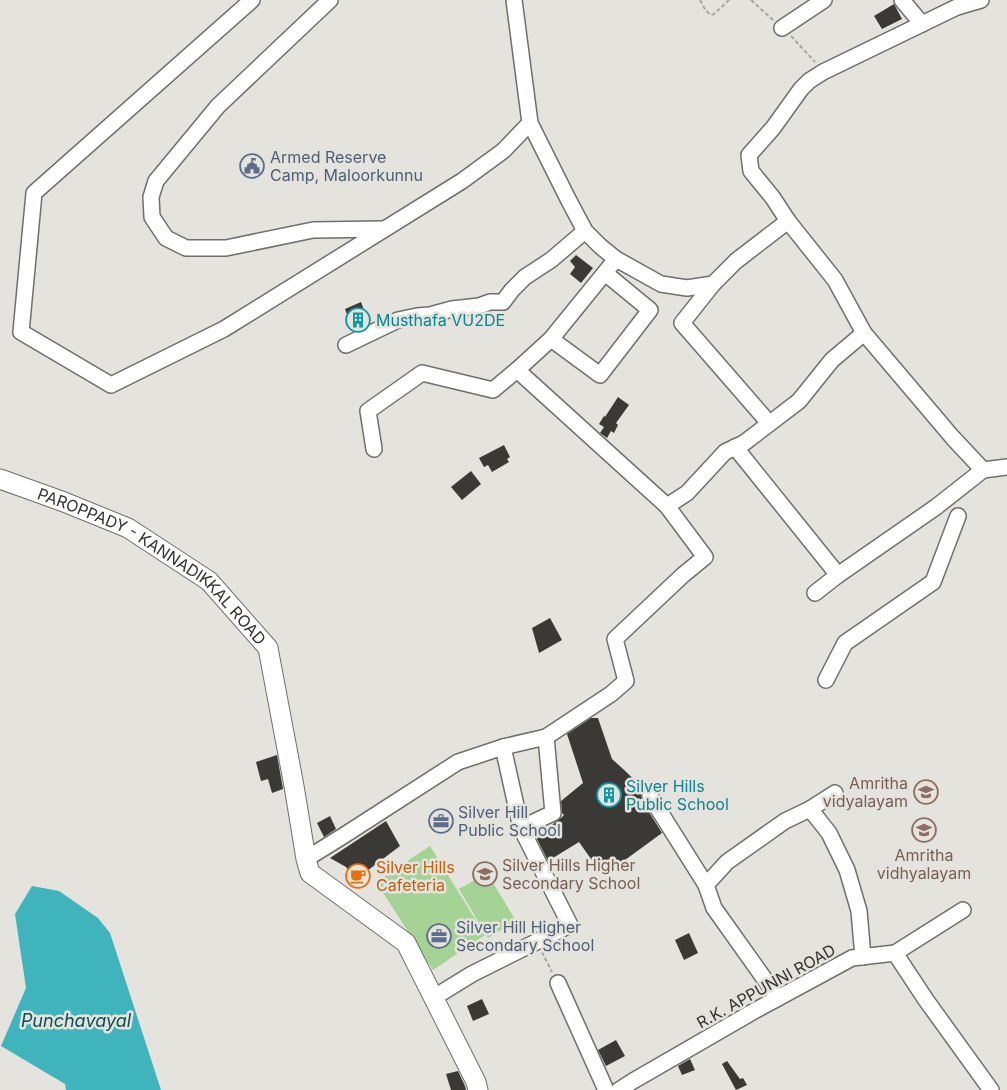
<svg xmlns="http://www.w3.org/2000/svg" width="1007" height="1090" font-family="Inter,sans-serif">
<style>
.green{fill:#a5d395}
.water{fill:#3fb4bd}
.building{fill:#3b3936}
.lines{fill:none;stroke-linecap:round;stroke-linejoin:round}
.minor-casing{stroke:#716f6b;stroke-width:18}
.major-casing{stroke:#716f6b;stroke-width:21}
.path{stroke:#a7a6a2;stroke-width:2;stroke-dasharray:4 2.5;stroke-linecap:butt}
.minor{stroke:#fff;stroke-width:15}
.major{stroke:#fff;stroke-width:19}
.labels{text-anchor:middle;stroke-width:5;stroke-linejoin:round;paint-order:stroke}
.service-label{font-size:16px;fill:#4e5e75;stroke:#e5e3de;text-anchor:start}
.culture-label{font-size:16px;fill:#0d838f;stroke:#e5e3de;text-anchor:start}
.street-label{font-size:16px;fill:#343331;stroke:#e5e3de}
.education-label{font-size:16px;fill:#785e54;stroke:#e5e3de;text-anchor:end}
.food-label{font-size:16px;fill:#c56008;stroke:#e5e3de;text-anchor:start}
.water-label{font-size:18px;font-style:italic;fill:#0c5055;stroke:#e5e3de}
</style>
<rect width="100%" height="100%" fill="#e5e3de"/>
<g class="green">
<polygon points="430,846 485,935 433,970 376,882"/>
<polygon points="487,873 516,921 488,938 459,889"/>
</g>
<polygon class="water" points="32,886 59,891 98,918 110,933 161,1090 66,1090 65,1084 1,1046 26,988 15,914"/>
<g class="building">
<polygon points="894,4 902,19 882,29 874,16"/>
<polygon points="576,255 593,268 581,283 570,274 575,267 570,261"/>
<polygon points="361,302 369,324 353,331 345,309"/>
<polygon points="618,397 629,405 616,423 618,425 614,433 611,431 607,438 600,433 604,427 599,424 604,416 605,417"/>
<polygon points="504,445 510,457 507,459 509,462 492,472 488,465 484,467 479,458"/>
<polygon points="471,471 481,484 462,500 451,487"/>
<polygon points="550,618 562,640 539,653 532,628"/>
<polygon points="591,718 598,718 612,759 622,768 644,789 641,796 642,801 662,833 603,876 579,842 548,861 536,837 561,818 564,815 562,813 561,801 583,783 567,734"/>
<polygon points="277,755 283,789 272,793 268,779 261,781 256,762"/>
<polygon points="330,816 336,829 324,837 317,823"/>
<polygon points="386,821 400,846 355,880 346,867 330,858"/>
<polygon points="689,933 698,953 684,960 675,940"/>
<polygon points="482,999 489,1014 473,1021 467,1006"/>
<polygon points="616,1040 625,1056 606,1066 598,1050"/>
<polygon points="690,1059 695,1070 682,1075 678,1066"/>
<polygon points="727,1061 740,1079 743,1078 747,1085 736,1090 722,1064"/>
<polygon points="458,1071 465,1086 466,1090 451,1090 446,1074"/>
</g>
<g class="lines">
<g class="minor-casing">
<g id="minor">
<polyline points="252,0 34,193 21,332 111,385 224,329 462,181 503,151 530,123"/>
<polyline points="330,0 218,106 156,181 151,197 152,217 166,238 186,248 226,248 313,230 384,229"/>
<polyline points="514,0 530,123 568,199 585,231 600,246 616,259 661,284 687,288 713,284 736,261 788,221 835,280 864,333 953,438 983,470 1007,467"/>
<polyline points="902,0 922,24"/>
<polyline points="782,28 824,0"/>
<polyline points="788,221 773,198 751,171 749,155 773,128 801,89 809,81 823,72 957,7 981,0"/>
<polyline points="605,273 650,310 600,375 551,339 616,259"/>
<polyline points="713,284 682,323 769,423"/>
<polyline points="346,345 398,320 417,316 430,315 452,309 479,306 490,302 503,302 512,290 525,277 551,260 585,231"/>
<polyline points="517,370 551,339"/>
<polyline points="735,447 838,575"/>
<polyline points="374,449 368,411 422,373 493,390 517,370 667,506"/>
<polyline points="815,593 838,575 936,507 983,470"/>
<polyline points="826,680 845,643 933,582 958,516"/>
<polyline points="650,796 706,885"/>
<polyline points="810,809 835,793"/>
<polyline points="521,828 553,813 546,737"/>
<polyline points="306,859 343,836 458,762 503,747 546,737 611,694 626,681 615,639 683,575 705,557 667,506 687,493 725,452 744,443 799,401 832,360 864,333"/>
<polyline points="895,953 963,910"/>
<polyline points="558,983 606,1090"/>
<polyline points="433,998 472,974 570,925 521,828 503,747"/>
<polyline points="778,998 714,908 706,885 727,862 785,821 810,809 829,833 847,870 859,911 863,957"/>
<polyline points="619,1090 633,1081 756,1010 852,958 895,953 926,1000 991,1090"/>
</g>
</g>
<g class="major-casing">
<g id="major">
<path id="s1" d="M0,479l64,23 64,26 81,53 59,67 26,138 12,73 4,14 96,70 70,139 2,8"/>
</g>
</g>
<g class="path">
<polyline points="700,0 706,11 711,15 714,14 729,0"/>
<polyline points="751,0 773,20"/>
<polyline points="791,36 815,62"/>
<polyline points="542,952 552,972"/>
</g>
<use href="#minor" class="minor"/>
<use href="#major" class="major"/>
</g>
<defs>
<g id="civic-ring" transform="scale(1.25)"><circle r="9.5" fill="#e5e3de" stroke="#5c6f8a" stroke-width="1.5"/><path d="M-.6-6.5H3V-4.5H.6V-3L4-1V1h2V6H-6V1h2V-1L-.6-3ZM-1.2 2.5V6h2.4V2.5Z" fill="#5c6f8a"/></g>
<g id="building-ring" transform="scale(1.25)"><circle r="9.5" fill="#e5e3de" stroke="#0f9aa8" stroke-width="1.5"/><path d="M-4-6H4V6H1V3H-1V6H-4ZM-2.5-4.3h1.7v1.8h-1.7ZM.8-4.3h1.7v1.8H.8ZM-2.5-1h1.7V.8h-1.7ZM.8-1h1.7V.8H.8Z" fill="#0f9aa8"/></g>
<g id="school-ring" transform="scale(1.25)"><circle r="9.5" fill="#e5e3de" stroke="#8d6e63" stroke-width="1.5"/><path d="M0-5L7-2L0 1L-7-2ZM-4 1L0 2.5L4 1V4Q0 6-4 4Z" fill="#8d6e63"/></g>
<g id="office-ring" transform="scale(1.25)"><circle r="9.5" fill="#e5e3de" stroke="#5c6f8a" stroke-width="1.5"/><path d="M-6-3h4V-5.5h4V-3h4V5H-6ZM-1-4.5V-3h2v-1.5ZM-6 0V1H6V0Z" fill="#5c6f8a"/></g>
<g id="cafe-ring" transform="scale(1.25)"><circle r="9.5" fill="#e5e3de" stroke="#e8710a" stroke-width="1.5"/><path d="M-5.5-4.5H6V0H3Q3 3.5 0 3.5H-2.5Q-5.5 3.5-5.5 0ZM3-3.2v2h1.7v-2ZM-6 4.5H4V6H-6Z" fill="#e8710a"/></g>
</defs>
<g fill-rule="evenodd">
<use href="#civic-ring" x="252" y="166"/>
<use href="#building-ring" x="358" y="320"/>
<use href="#school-ring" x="926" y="792"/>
<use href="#building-ring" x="609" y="795"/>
<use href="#office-ring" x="441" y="821"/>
<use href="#school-ring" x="924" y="830"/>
<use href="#school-ring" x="485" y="874"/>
<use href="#cafe-ring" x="358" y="876"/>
<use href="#office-ring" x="439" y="936"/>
</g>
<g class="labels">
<g class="service-label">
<text x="270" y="163">Armed Reserve<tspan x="270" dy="18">Camp, Maloorkunnu</tspan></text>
<text x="458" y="818">Silver Hill<tspan x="458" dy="18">Public School</tspan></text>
<text x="456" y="933">Silver Hill Higher<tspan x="456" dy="18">Secondary School</tspan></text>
</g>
<g class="culture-label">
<text x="376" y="326">Musthafa VU2DE</text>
<text x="626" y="792">Silver Hills<tspan x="626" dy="18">Public School</tspan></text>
</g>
<g class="street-label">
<text dy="6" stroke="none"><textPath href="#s1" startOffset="178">PAROPPADY - KANNADIKKAL ROAD</textPath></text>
<text transform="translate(766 986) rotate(-29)" y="6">R.K. APPUNNI ROAD</text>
</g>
<g class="education-label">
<text x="908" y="789">Amritha<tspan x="908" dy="18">vidyalayam</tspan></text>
<text x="924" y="861" text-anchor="middle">Amritha<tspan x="924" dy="18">vidhyalayam</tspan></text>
<text x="502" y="871" text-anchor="start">Silver Hills Higher<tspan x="502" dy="18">Secondary School</tspan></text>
</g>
<g class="food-label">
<text x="376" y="873">Silver Hills<tspan x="376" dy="18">Cafeteria</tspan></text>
</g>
<g class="water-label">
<text x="76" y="1027">Punchavayal</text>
</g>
</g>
</svg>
